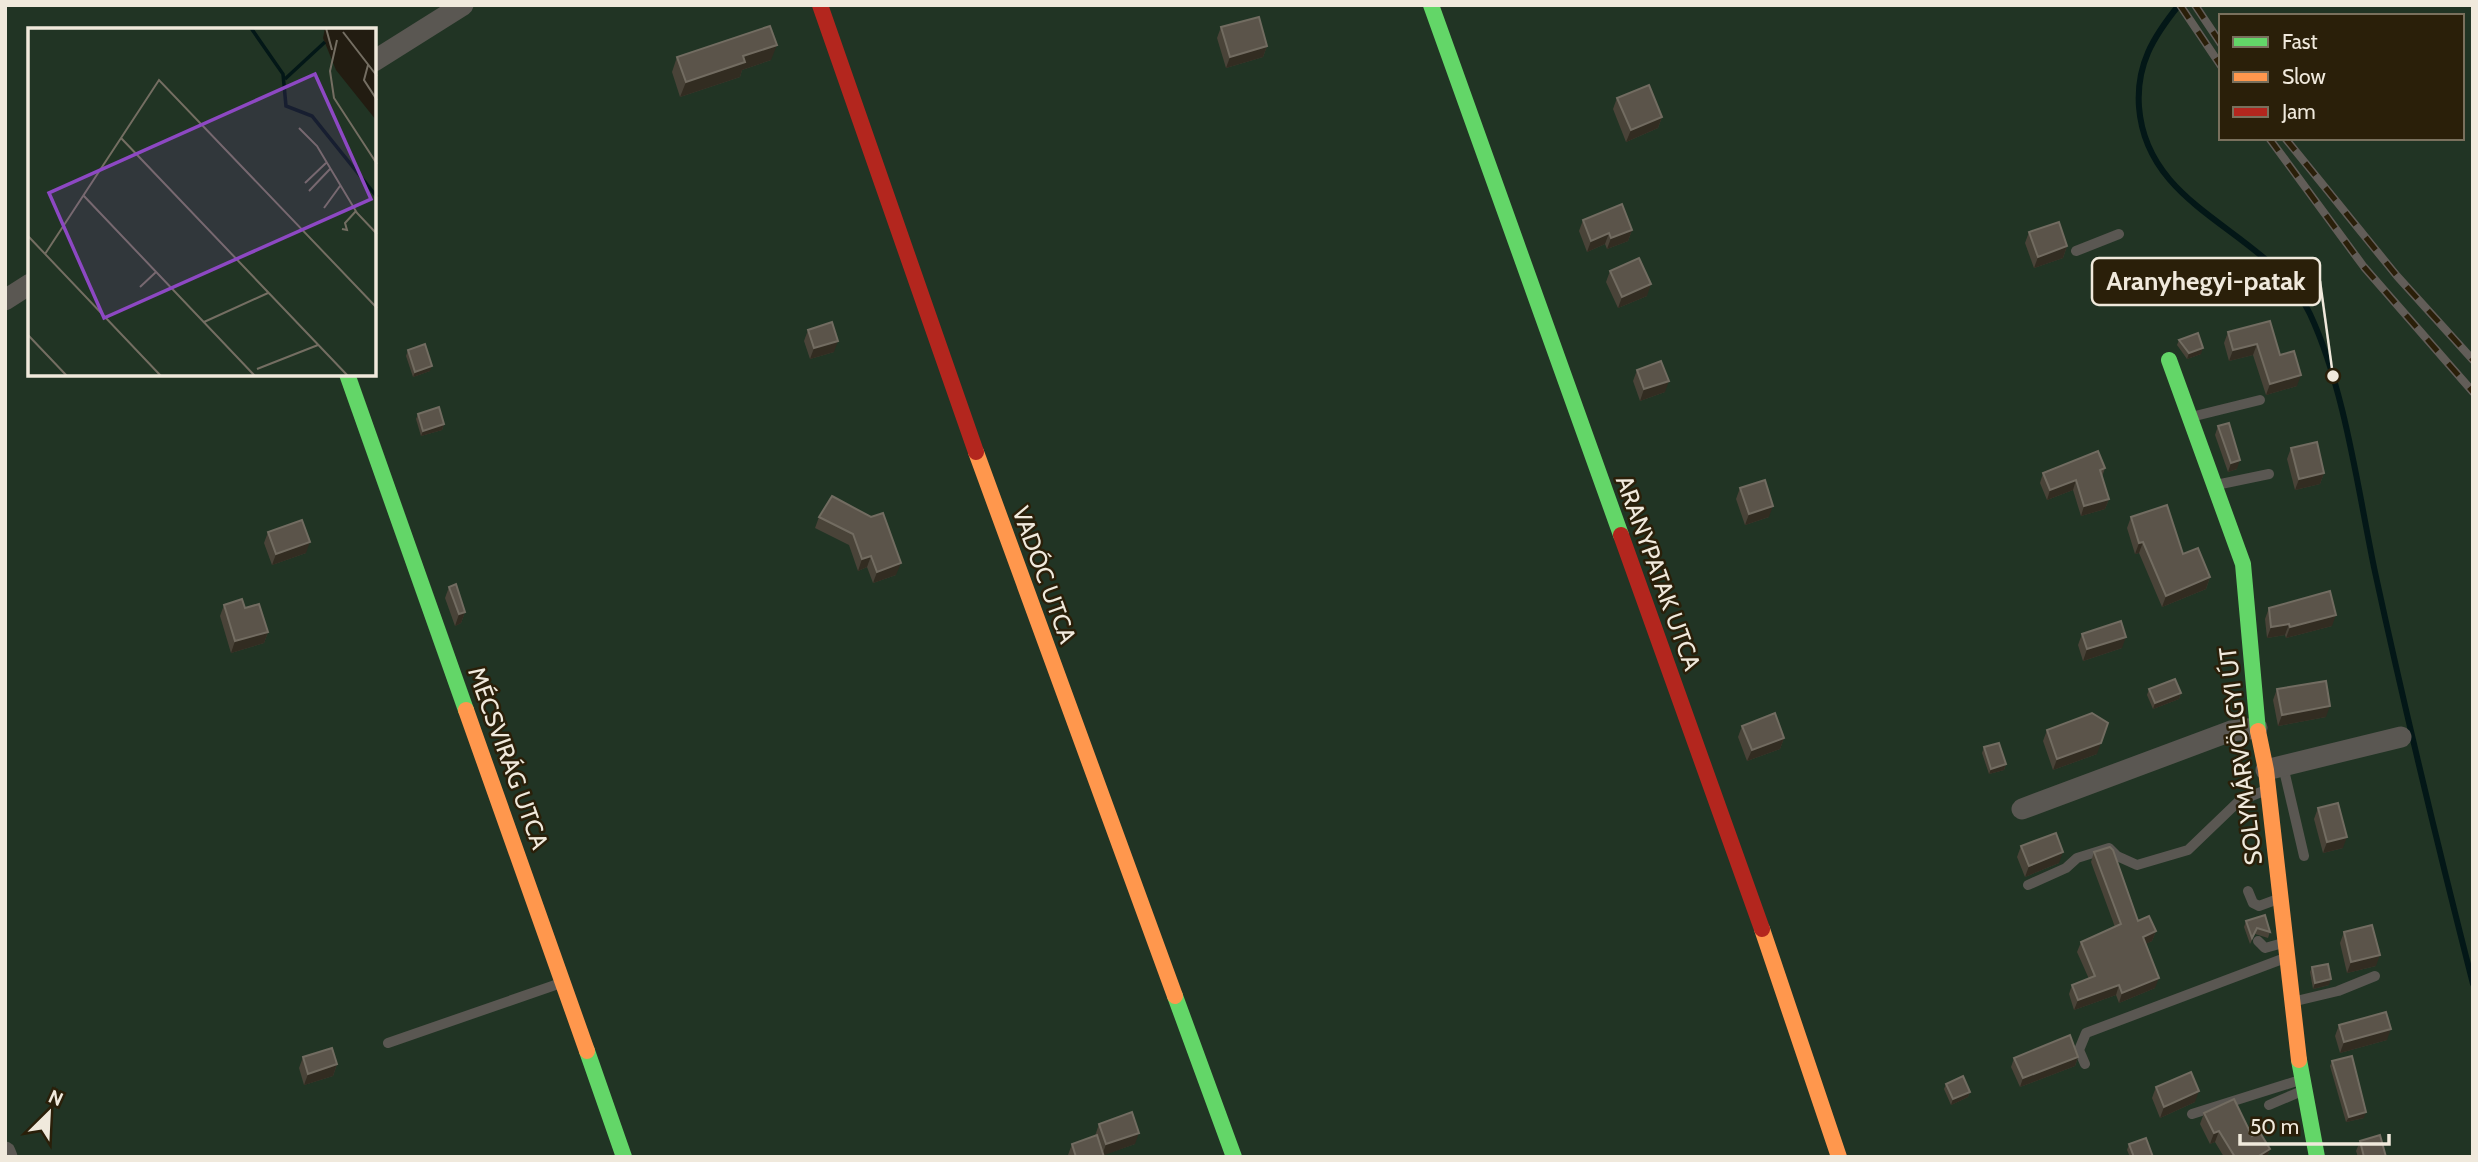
<svg xmlns="http://www.w3.org/2000/svg" width="2478" height="1162" font-family="Cabin,sans-serif">
<style>
.green{fill:#213424;fill-rule:evenodd}
.lines{fill:none;stroke-linecap:round;stroke-linejoin:round}
.stream{stroke:#031717;stroke-width:6}
.lane{stroke:#5a5752;stroke-width:10}
.street{stroke:#5a5752;stroke-width:21}
.fast{stroke:#63d668;stroke-width:16}
.slow{stroke:#ff974d;stroke-width:16}
.jam{stroke:#b3261e;stroke-width:16}
.rail-casing{stroke:#625d58;stroke-width:8}
.rail{stroke:#2a1f09;stroke-width:5;stroke-dasharray:16;stroke-linecap:butt}
.wall{fill:#494338}
.shaded-wall{fill:#322c21}
.building{fill:#5b544a;stroke:#726c61;stroke-width:2}
.labels{text-anchor:middle;stroke-width:5;stroke-linejoin:round;paint-order:stroke}
.street-label{font-size:24px;fill:#f0e9dc;stroke:#2a1f09}
.inset-river{fill:none;stroke:#031717;stroke-width:3.5}
.inset-road{fill:none;stroke:#746e62;stroke-width:2}
.view{fill:#8d48c3;fill-opacity:0.15;stroke:#8d48c3;stroke-width:3.5}
.inset-edge{fill:none;stroke:#f0e9dc;stroke-width:3.5}
.leader{fill:none;stroke:#f0e9dc;stroke-width:2.5}
.callout-dot{fill:#f0e9dc;stroke:#2a1f09;stroke-width:2.5}
.callout{fill:#2a1f09;stroke:#f0e9dc;stroke-width:2.5}
.callout-label{font-size:26px;text-anchor:middle;font-weight:bold;fill:#f0e9dc}
</style>
<rect width="100%" height="100%" fill="#221c11"/>
<path class="green" d="M5,5h2468v1152h-2468zM2221,16h241v122h-241zM30,30h344v344h-344z"/>
<g class="lines">
<path class="stream" d="M2179,5c-26,32 -43,60 -40,102 8,105 130,122 171,207 35,75 48,177 65,258 30,138 63,275 98,412"/>
<g class="lane">
<polyline points="2076,251 2119,234"/>
<polyline points="2191,417 2260,400"/>
<polyline points="2216,485 2269,474"/>
<polyline points="2283,766 2304,856"/>
<polyline points="2028,885 2066,868 2077,858 2109,848 2117,856 2137,865 2188,850 2239,801 2266,790"/>
<polyline points="2248,891 2253,903 2259,906 2278,899"/>
<polyline points="2258,941 2265,948 2283,943"/>
<polyline points="2296,1001 2338,991 2375,976"/>
<polyline points="388,1043 561,983"/>
<polyline points="2085,1064 2079,1050 2086,1033 2285,958"/>
<polyline points="2269,1105 2302,1091"/>
<polyline points="2192,1114 2300,1080"/>
</g>
<g class="street">
<polyline points="374,61 463,5"/>
<polyline points="5,300 30,284"/>
<polyline points="2266,770 2401,737"/>
<polyline points="2022,809 2231,731 2257,728"/>
<polyline points="5,1152 7,1157"/>
</g>
<g class="fast">
<polyline points="1431,5 1621,535"/>
<polyline points="2169,360 2243,564 2258,731"/>
<polyline points="347,374 466,710"/>
<polyline points="1175,996 1234,1157"/>
<polyline points="587,1051 624,1157"/>
<polyline points="2299,1060 2317,1157"/>
</g>
<g class="slow">
<polyline points="976,452 1175,996"/>
<polyline points="466,710 587,1051"/>
<polyline points="2258,731 2266,770 2299,1060"/>
<polyline points="1762,929 1839,1157"/>
</g>
<g class="jam">
<polyline points="820,5 976,452"/>
<polyline points="1621,535 1762,929"/>
</g>
<g class="rail-casing">
<g id="rail">
<polyline points="2180,5 2221,66"/>
<polyline points="2195,5 2221,44"/>
<polyline points="2269,138 2364,267 2473,392"/>
<polyline points="2285,138 2397,276 2473,360"/>
</g>
</g>
<use href="#rail" class="rail"/>
</g>
<g class="wall">
<polygon points="1221,27 1267,46 1263,57 1226,68 1217,38"/>
<polygon points="677,57 771,60 742,70 740,77 680,97 672,72"/>
<polygon points="1617,98 1662,117 1658,128 1626,142 1613,109"/>
<polygon points="1583,220 1632,230 1628,241 1607,249 1605,244 1587,252 1579,231"/>
<polygon points="2029,232 2067,246 2063,258 2034,268 2025,243"/>
<polygon points="2157,269 2182,279 2180,284 2160,291 2155,275"/>
<polygon points="1610,271 1647,296 1618,308 1606,282"/>
<polygon points="2270,321 2280,355 2297,386 2266,395 2253,355 2229,361 2224,343 2228,332"/>
<polygon points="808,330 834,352 810,359 804,341"/>
<polygon points="2179,340 2201,354 2187,359 2177,345"/>
<polygon points="408,350 430,371 413,377 406,356"/>
<polygon points="1637,370 1665,392 1640,401 1633,381"/>
<polygon points="418,414 444,424 442,430 421,436 416,419"/>
<polygon points="2218,426 2237,469 2228,472 2215,435"/>
<polygon points="2291,448 2324,473 2320,484 2295,490 2287,459"/>
<polygon points="2105,468 2102,477 2109,499 2105,509 2081,516 2073,490 2047,500 2040,483 2043,473"/>
<polygon points="1740,488 1769,517 1745,525 1736,499"/>
<polygon points="832,496 896,575 873,583 867,567 858,571 849,545 815,528 819,517"/>
<polygon points="2131,517 2183,554 2210,577 2206,589 2162,607 2139,553 2135,554 2127,528"/>
<polygon points="268,532 306,553 272,565 264,543"/>
<polygon points="449,587 465,612 461,623 455,626 445,598"/>
<polygon points="224,605 245,608 268,632 264,643 231,653 220,616"/>
<polygon points="2269,608 2332,626 2286,638 2285,635 2267,638 2265,619"/>
<polygon points="2082,634 2122,648 2083,661 2078,645"/>
<polygon points="2149,689 2181,693 2179,699 2153,709 2147,695"/>
<polygon points="2277,689 2326,717 2278,726 2273,700"/>
<polygon points="1742,726 1784,738 1780,749 1747,761 1738,737"/>
<polygon points="2047,730 2097,754 2053,770 2043,741"/>
<polygon points="1984,747 2006,764 2004,770 1989,774 1982,753"/>
<polygon points="2318,808 2343,848 2323,853 2314,819"/>
<polygon points="2021,846 2059,863 2025,877 2017,857"/>
<polygon points="2094,852 2138,921 2156,931 2152,941 2145,944 2155,988 2119,1003 2116,995 2074,1010 2069,994 2072,985 2089,979 2077,952 2081,942 2115,927 2091,862"/>
<polygon points="2246,921 2270,932 2268,938 2255,934 2250,944 2244,927"/>
<polygon points="2344,932 2376,966 2347,973 2340,943"/>
<polygon points="2312,967 2329,985 2313,989 2310,972"/>
<polygon points="2339,1025 2387,1040 2340,1053 2335,1036"/>
<polygon points="303,1057 337,1064 333,1076 304,1085 299,1068"/>
<polygon points="2078,1057 2075,1066 2020,1087 2011,1067 2014,1058"/>
<polygon points="2332,1061 2364,1118 2346,1122 2330,1066"/>
<polygon points="1946,1084 1970,1092 1968,1097 1951,1105 1944,1089"/>
<polygon points="2156,1087 2195,1102 2160,1118 2152,1098"/>
<polygon points="2204,1113 2252,1136 2270,1149 2267,1157 2224,1157 2215,1142 2210,1144 2200,1124"/>
<polygon points="1099,1124 1135,1144 1103,1155 1104,1157 1068,1157 1068,1155 1072,1144 1095,1136"/>
<polygon points="2360,1141 2386,1157 2358,1157 2356,1151"/>
<polygon points="2129,1144 2153,1157 2130,1157 2127,1150"/>
</g>
<g class="shaded-wall">
<polygon points="777,45 771,60 742,70 740,77 680,97 686,82 743,56"/>
<polygon points="1267,46 1263,57 1226,68 1230,57"/>
<polygon points="1662,117 1658,128 1626,142 1631,130"/>
<polygon points="1632,230 1628,241 1607,249 1611,238"/>
<polygon points="1609,233 1605,244 1587,252 1591,241"/>
<polygon points="2067,246 2063,258 2034,268 2038,257"/>
<polygon points="2182,279 2180,284 2160,291 2162,285"/>
<polygon points="1651,284 1647,296 1618,308 1622,297"/>
<polygon points="838,341 834,352 810,359 814,348"/>
<polygon points="2257,344 2253,355 2229,361 2233,350"/>
<polygon points="2203,348 2201,354 2187,359 2189,353"/>
<polygon points="432,366 430,371 413,377 415,372"/>
<polygon points="2301,375 2297,386 2266,395 2270,384"/>
<polygon points="1669,381 1665,392 1640,401 1644,389"/>
<polygon points="444,424 442,430 421,436 423,431"/>
<polygon points="2240,460 2237,469 2228,472 2231,463"/>
<polygon points="2324,473 2320,484 2295,490 2299,479"/>
<polygon points="2076,480 2073,490 2047,500 2050,490"/>
<polygon points="2109,499 2105,509 2081,516 2084,506"/>
<polygon points="1773,506 1769,517 1745,525 1749,514"/>
<polygon points="310,542 306,553 272,565 276,554"/>
<polygon points="2143,542 2139,553 2135,554 2139,543"/>
<polygon points="871,556 867,567 858,571 862,559"/>
<polygon points="901,563 896,575 873,583 877,572"/>
<polygon points="2210,577 2206,589 2162,607 2166,596"/>
<polygon points="465,612 461,623 455,626 459,614"/>
<polygon points="2336,615 2332,626 2286,638 2290,627"/>
<polygon points="2289,624 2285,635 2267,638 2271,627"/>
<polygon points="268,632 264,643 231,653 235,641"/>
<polygon points="2126,637 2122,648 2083,661 2087,649"/>
<polygon points="2181,693 2179,699 2153,709 2155,703"/>
<polygon points="2330,706 2326,717 2278,726 2282,715"/>
<polygon points="1784,738 1780,749 1747,761 1752,750"/>
<polygon points="2101,743 2097,754 2053,770 2057,759"/>
<polygon points="2006,764 2004,770 1989,774 1991,769"/>
<polygon points="2347,837 2343,848 2323,853 2327,842"/>
<polygon points="2063,852 2059,863 2025,877 2029,866"/>
<polygon points="2156,931 2152,941 2139,947 2143,937"/>
<polygon points="2380,955 2376,966 2347,973 2351,962"/>
<polygon points="2159,978 2155,988 2119,1003 2122,993"/>
<polygon points="2331,979 2329,985 2313,989 2315,983"/>
<polygon points="2119,985 2116,995 2074,1010 2078,1000"/>
<polygon points="2391,1029 2387,1040 2340,1053 2344,1042"/>
<polygon points="2078,1057 2075,1066 2020,1087 2023,1078"/>
<polygon points="337,1064 333,1076 304,1085 308,1074"/>
<polygon points="2199,1091 2195,1102 2160,1118 2164,1107"/>
<polygon points="1970,1092 1968,1097 1951,1105 1953,1099"/>
<polygon points="2366,1112 2364,1118 2346,1122 2349,1117"/>
<polygon points="2219,1131 2215,1142 2210,1144 2214,1133"/>
<polygon points="1139,1133 1135,1144 1102,1156 1106,1144"/>
<polygon points="2270,1149 2267,1157 2257,1157"/>
</g>
<g class="building">
<polygon points="1259,17 1267,46 1230,57 1221,27"/>
<polygon points="770,26 777,45 743,56 745,62 686,82 677,57"/>
<polygon points="1649,85 1662,117 1631,130 1617,98"/>
<polygon points="1622,204 1632,230 1611,238 1609,233 1591,241 1583,220"/>
<polygon points="2059,222 2067,246 2038,257 2029,232"/>
<polygon points="1639,258 1651,284 1622,297 1610,271"/>
<polygon points="2270,321 2280,355 2294,351 2301,375 2270,384 2257,344 2233,350 2228,332"/>
<polygon points="832,322 838,341 814,348 808,330"/>
<polygon points="2198,333 2203,348 2189,353 2179,340"/>
<polygon points="425,344 432,366 415,372 408,350"/>
<polygon points="1661,361 1669,381 1644,389 1637,370"/>
<polygon points="439,407 444,424 423,431 418,414"/>
<polygon points="2229,423 2240,460 2231,463 2218,426"/>
<polygon points="2317,442 2324,473 2299,479 2291,448"/>
<polygon points="2098,451 2105,468 2100,470 2109,499 2084,506 2076,480 2050,490 2043,473"/>
<polygon points="1765,480 1773,506 1749,514 1740,488"/>
<polygon points="832,496 871,517 883,513 901,563 877,572 871,556 862,559 853,534 819,517"/>
<polygon points="2167,505 2183,554 2198,548 2210,577 2166,596 2143,542 2139,543 2131,517"/>
<polygon points="302,520 310,542 276,554 268,532"/>
<polygon points="456,584 465,612 459,614 449,587"/>
<polygon points="2330,591 2336,615 2290,627 2289,624 2271,627 2269,608"/>
<polygon points="242,599 245,608 259,604 268,632 235,641 224,605"/>
<polygon points="2121,621 2126,637 2087,649 2082,634"/>
<polygon points="2175,679 2181,693 2155,703 2149,689"/>
<polygon points="2326,681 2330,706 2282,715 2277,689"/>
<polygon points="1775,713 1784,738 1752,750 1742,726"/>
<polygon points="2092,713 2108,723 2101,743 2057,759 2047,730"/>
<polygon points="1999,743 2006,764 1991,769 1984,747"/>
<polygon points="2338,803 2347,837 2327,842 2318,808"/>
<polygon points="2056,833 2063,852 2029,866 2021,846"/>
<polygon points="2110,847 2113,850 2138,921 2149,916 2156,931 2143,937 2159,978 2122,993 2119,985 2078,1000 2072,985 2095,976 2081,942 2121,924 2094,852"/>
<polygon points="2265,915 2270,932 2257,928 2252,938 2246,921"/>
<polygon points="2372,925 2380,955 2351,962 2344,932"/>
<polygon points="2328,964 2331,979 2315,983 2312,967"/>
<polygon points="2386,1012 2391,1029 2344,1042 2339,1025"/>
<polygon points="2070,1035 2078,1057 2023,1078 2014,1058"/>
<polygon points="332,1048 337,1064 308,1074 303,1057"/>
<polygon points="2352,1056 2366,1112 2349,1117 2332,1061"/>
<polygon points="2191,1072 2199,1091 2164,1107 2156,1087"/>
<polygon points="1963,1076 1970,1092 1953,1099 1946,1084"/>
<polygon points="2234,1099 2252,1136 2259,1131 2270,1149 2257,1157 2235,1157 2219,1131 2214,1133 2204,1113"/>
<polygon points="1132,1112 1139,1133 1106,1144 1099,1124"/>
<polygon points="1097,1135 1104,1157 1076,1157 1072,1144"/>
<polygon points="2380,1135 2386,1157 2364,1157 2360,1141"/>
<polygon points="2146,1138 2153,1157 2134,1157 2129,1144"/>
</g>
<g class="labels">
<g class="street-label">
<text transform="translate(1658 573) rotate(70)" y="8">ARANYPATAK UTCA</text>
<text transform="translate(1044 575) rotate(70)" y="8">VADÓC UTCA</text>
<text transform="translate(2241 756) rotate(-97)" y="8">SOLYMÁRVÖLGYI ÚT</text>
<text transform="translate(508 758) rotate(70)" y="8">MÉCSVIRÁG UTCA</text>
</g>
</g>
<g transform="translate(28 28)">
<rect width="348" height="348" fill="#221c11"/>
<path d="M0,0h297l-2,10 13,32 40,50v256h-348z" fill="#213424"/>
<path class="inset-river" d="M223,0l32,46 3,32 26,10 65,81M257,51l40,-37"/>
<path class="inset-road" d="M298,0l6,22M315,4l34,44M309,12l-7,31 4,27 43,66M340,37l-4,15 13,20M271,100l18,18 40,67 20,21M93,110l227,238M277,155l21,-20M281,163l21,-22M55,167l172,181M296,180l16,-22M314,201l5,1 -2,-7 11,-12M0,208l133,140M17,226l114,-174 218,228M112,259l16,-15M176,294l64,-29M0,307l39,41M229,341l61,-24"/>
<path class="view" d="M287,46l56,125 -267,119 -55,-125z"/>
<rect width="348" height="348" class="inset-edge"/>
</g>
<path class="leader" d="M2333 376L2320 281"/>
<circle class="callout-dot" cx="2333" cy="376" r="7"/>
<rect class="callout" x="2092" y="258" width="228" height="47" rx="7"/>
<g class="callout-label">
<text x="2206" y="290">Aranyhegyi-patak</text>
</g>
<rect width="2478" height="1162" fill="none" stroke="#f0e9dc" stroke-width="14"/>
<rect x="2219" y="14" width="245" height="126" fill="#2a1f09" stroke="#79705d" stroke-width="2"/>
<rect x="2233" y="37" width="35" height="10" fill="#63d668" stroke="#79705d" stroke-width="2"/>
<text x="2282" y="49" font-size="21" fill="#f0e9dc">Fast</text>
<rect x="2233" y="72" width="35" height="10" fill="#ff974d" stroke="#79705d" stroke-width="2"/>
<text x="2282" y="84" font-size="21" fill="#f0e9dc">Slow</text>
<rect x="2233" y="107" width="35" height="10" fill="#b3261e" stroke="#79705d" stroke-width="2"/>
<text x="2282" y="119" font-size="21" fill="#f0e9dc">Jam</text>
<g transform="translate(49 1113) rotate(24)" stroke="#2a1f09" stroke-width="5" paint-order="stroke">
<path d="M0-5L12 26L0 18L-12 26Z" fill="#f0e9dc"/>
<text y="-10" font-size="19" font-weight="bold" text-anchor="middle" fill="#f0e9dc">N</text>
</g>
<path d="M2240 1134v10h149v-10" fill="none" stroke="#f0e9dc" stroke-width="3.5"/>
<text x="2250" y="1134" font-size="21" fill="#f0e9dc" stroke="#2a1f09" stroke-width="5" paint-order="stroke">50 m</text>
</svg>
